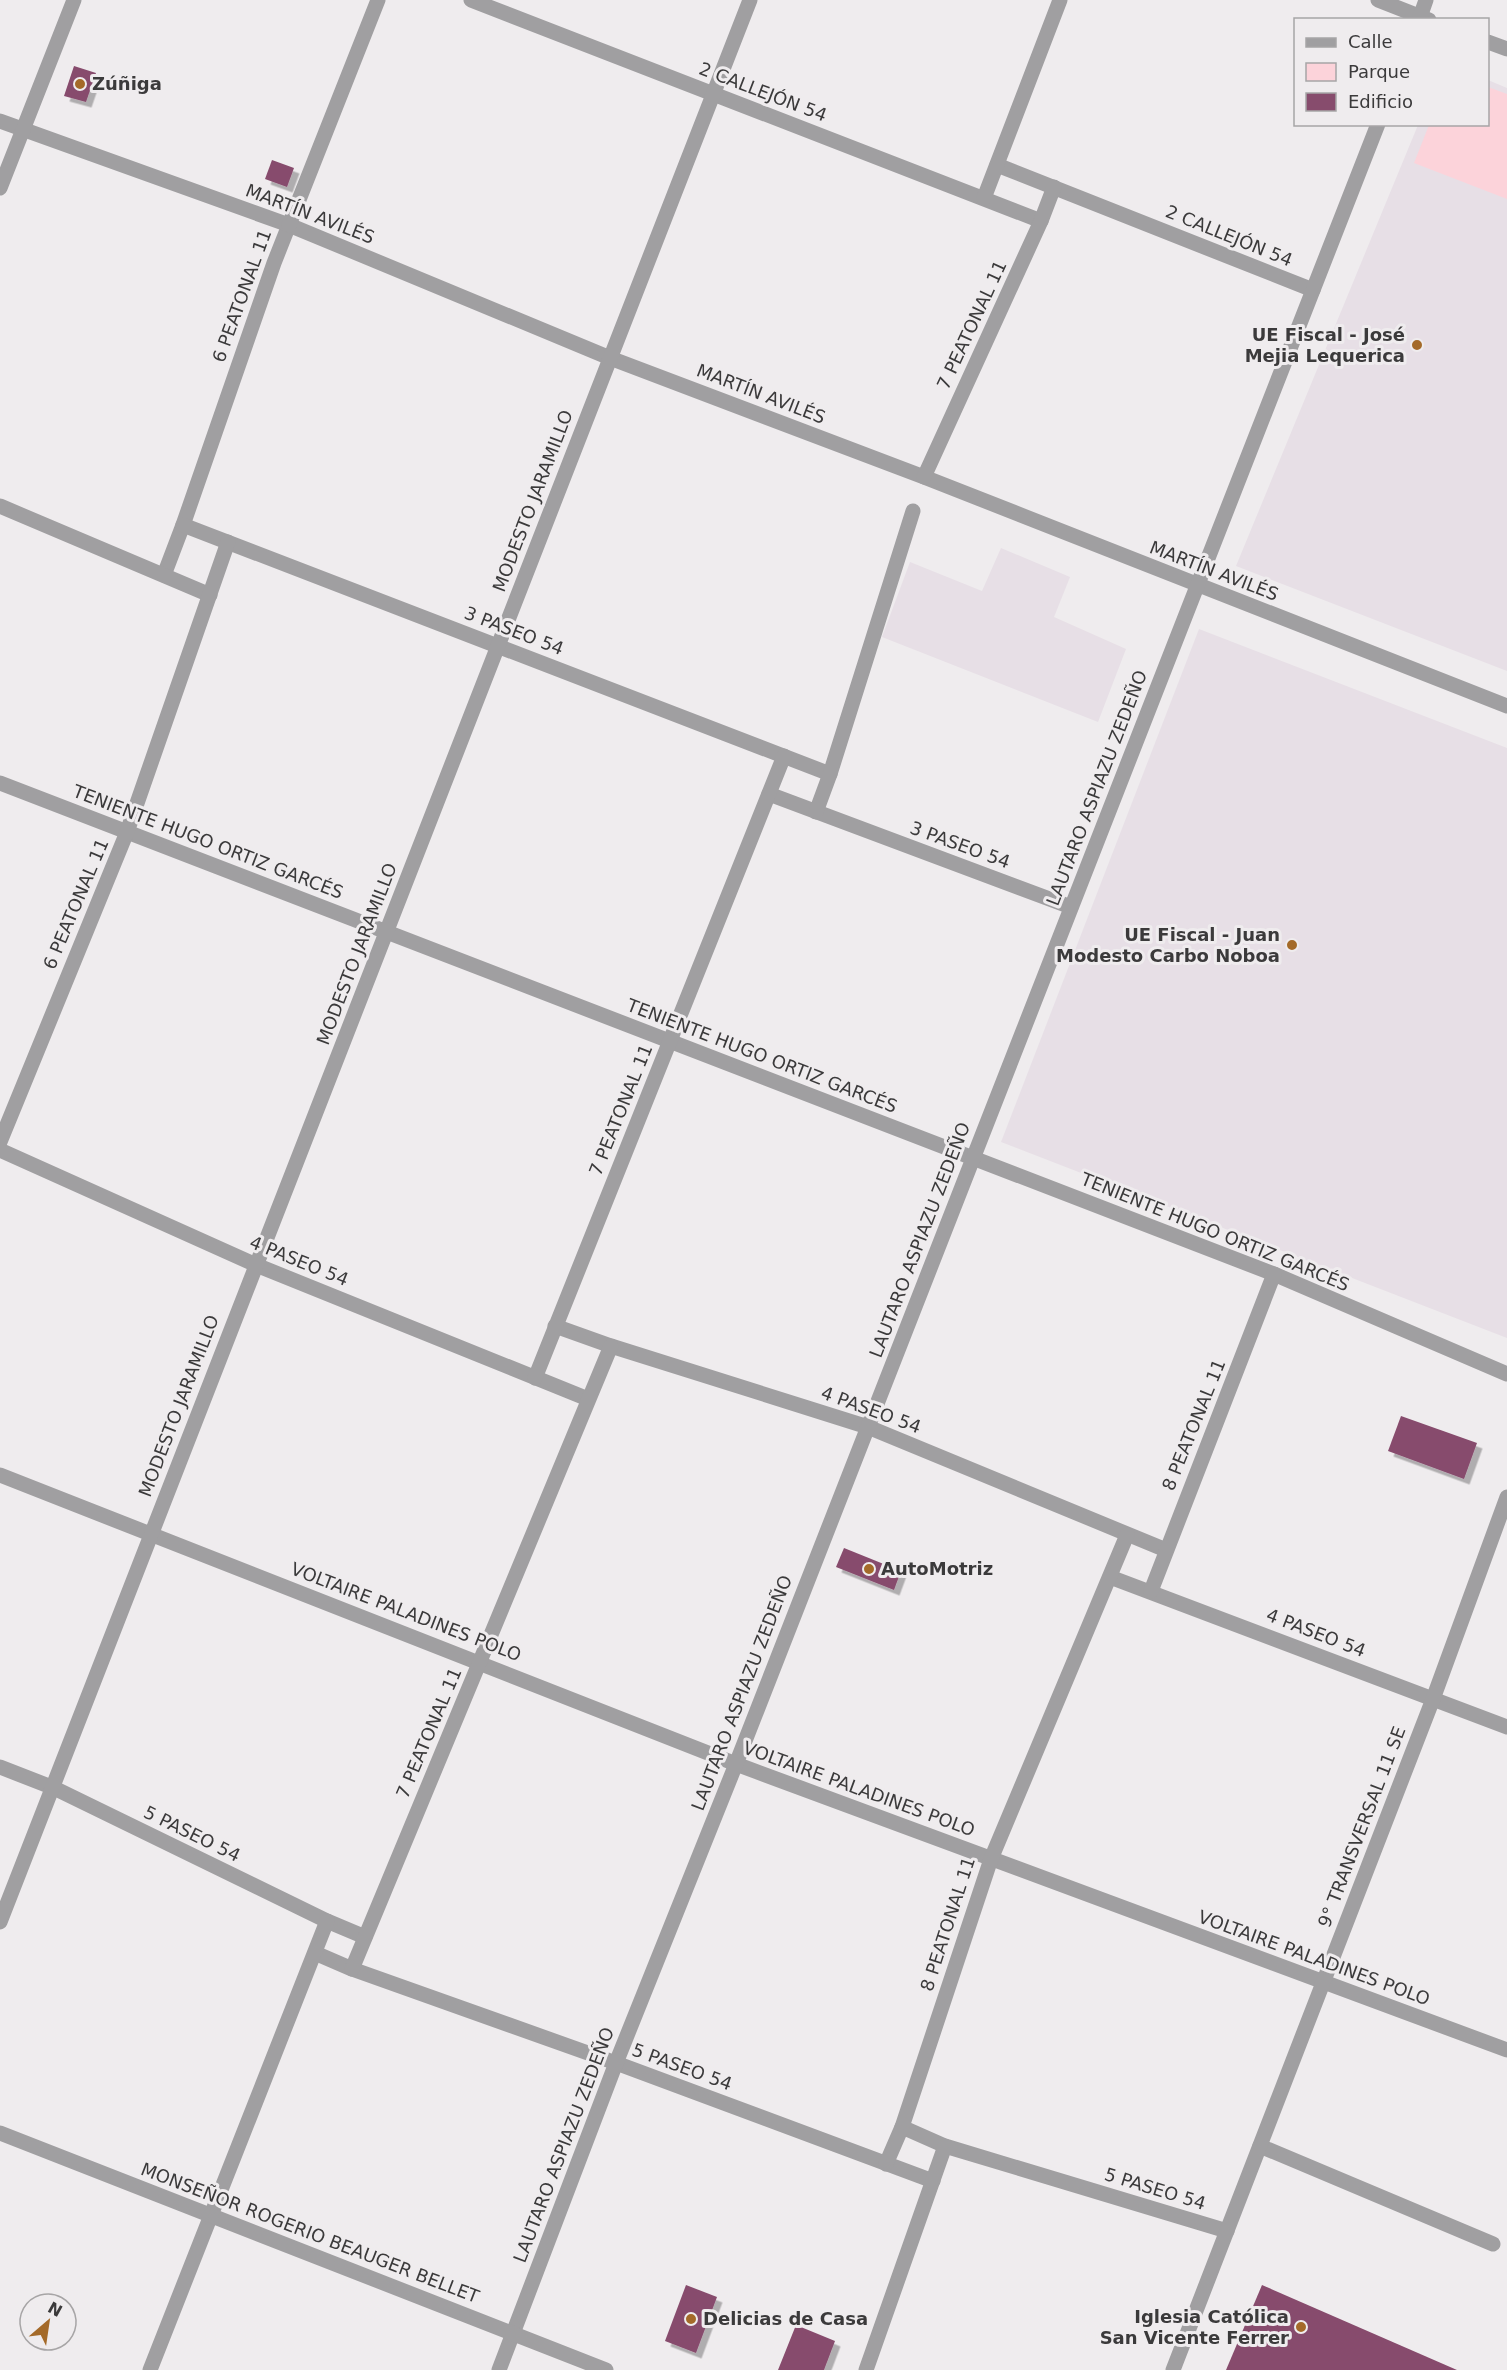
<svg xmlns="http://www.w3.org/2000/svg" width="1507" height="2370" font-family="'DejaVu Sans',sans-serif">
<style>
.built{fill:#e7dfe6}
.green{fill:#fcd3da}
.building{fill:#874c6d;filter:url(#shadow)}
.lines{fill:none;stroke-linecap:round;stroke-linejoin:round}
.service{stroke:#a09fa1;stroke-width:15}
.pedestrian{stroke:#a09fa1;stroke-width:15}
.minor{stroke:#a09fa1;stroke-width:15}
.tertiary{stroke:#a09fa1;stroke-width:15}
.poi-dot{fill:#a46a29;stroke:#efecee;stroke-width:2}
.labels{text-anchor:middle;stroke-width:6;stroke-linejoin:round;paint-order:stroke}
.poi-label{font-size:18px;font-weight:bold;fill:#3b3a3b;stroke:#efecee;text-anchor:start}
.street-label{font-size:18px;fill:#3b3a3b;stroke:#efecee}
</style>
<defs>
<filter id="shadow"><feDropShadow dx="5.5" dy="5.5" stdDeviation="0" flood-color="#0004"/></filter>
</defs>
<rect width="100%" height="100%" fill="#efecee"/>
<g class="built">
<polygon points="1488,80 1507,88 1507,671 1236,566 1418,125 1488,124"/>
<polygon points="1001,548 1070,577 1054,617 1126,649 1098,722 882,637 910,562 982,591"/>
<polygon points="1199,629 1507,748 1507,1338 1001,1142"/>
</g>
<polygon class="green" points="1488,87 1507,94 1507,199 1414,163 1429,125 1488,124"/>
<g class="building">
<polygon points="74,66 96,73 86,102 64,96"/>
<polygon points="272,160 294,168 287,187 265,179"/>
<polygon points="1401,1416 1477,1443 1464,1479 1388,1451"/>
<polygon points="844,1548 901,1571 894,1590 836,1567"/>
<polygon points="686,2285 717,2297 696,2353 665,2341"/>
<polygon points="1262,2285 1457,2370 1226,2370"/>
<polygon points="796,2325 835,2341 824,2370 778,2370"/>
</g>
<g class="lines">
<polyline class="service" points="1260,2146 1493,2244"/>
<polyline class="pedestrian" points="164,575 183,525 274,263 289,225"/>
<g class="minor">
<polyline points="471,0 1041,221"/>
<polyline points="1378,0 1429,20"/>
<polyline points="1419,20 1426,0"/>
<polyline points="1488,42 1507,49"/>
<polyline points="0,121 289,225 610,358 924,477 1507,706"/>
<polyline points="997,165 1313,290"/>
<polyline points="0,188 74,0"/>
<polyline points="984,198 1060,0"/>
<polyline points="289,225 378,0"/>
<polyline points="924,477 1041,221 1054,187"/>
<polyline points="0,506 210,595"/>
<polyline points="183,525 830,774"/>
<polyline points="0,783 1274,1274 1507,1374"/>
<polyline points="769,794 1071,907"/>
<polyline points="816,812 830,774 913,511"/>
<polyline points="0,1142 127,832 228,542"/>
<polyline points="0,1150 256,1265 588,1399"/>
<polyline points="555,1326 611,1346 868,1427 1166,1550"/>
<polyline points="535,1378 784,756"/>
<polyline points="0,1475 736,1764 1507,2050"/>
<polyline points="1110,1577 1507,1727"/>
<polyline points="1151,1591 1274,1274"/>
<polyline points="0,1767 54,1788 327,1921 365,1937"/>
<polyline points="0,1922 750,0"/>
<polyline points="315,1953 352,1969 616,2063 933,2181"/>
<polyline points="352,1969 611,1346"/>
<polyline points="902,2127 945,2146 1227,2231"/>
<polyline points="886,2164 902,2127 991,1859 1127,1535"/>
<polyline points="150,2370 327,1921"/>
<polyline points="499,2370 616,2063 736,1764 1378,124"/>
<polyline points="866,2370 945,2146"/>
<polyline points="1173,2370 1433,1699 1507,1497"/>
</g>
<polyline class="tertiary" points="0,2133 606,2370"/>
</g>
<g class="poi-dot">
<circle cx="80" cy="84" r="6"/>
<circle cx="1417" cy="345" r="6"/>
<circle cx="1292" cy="945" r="6"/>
<circle cx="869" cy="1569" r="6"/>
<circle cx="691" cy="2319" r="6"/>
<circle cx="1301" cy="2327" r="6"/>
</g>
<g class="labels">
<g class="poi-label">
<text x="92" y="90">Zúñiga</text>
<text x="1405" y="341" text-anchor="end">UE Fiscal - José<tspan x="1405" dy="21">Mejia Lequerica</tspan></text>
<text x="1280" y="941" text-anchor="end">UE Fiscal - Juan<tspan x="1280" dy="21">Modesto Carbo Noboa</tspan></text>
<text x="881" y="1575">AutoMotriz</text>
<text x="1289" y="2323" text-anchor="end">Iglesia Católica<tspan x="1289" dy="21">San Vicente Ferrer</tspan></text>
<text x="703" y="2325">Delicias de Casa</text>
</g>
<g class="street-label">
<text transform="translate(763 92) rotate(21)" y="6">2 CALLEJÓN 54</text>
<text transform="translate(310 214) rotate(21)" y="6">MARTÍN AVILÉS</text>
<text transform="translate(1229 236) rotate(22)" y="6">2 CALLEJÓN 54</text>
<text transform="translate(242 296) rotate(-70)" y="6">6 PEATONAL 11</text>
<text transform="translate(972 325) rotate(-65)" y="6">7 PEATONAL 11</text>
<text transform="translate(761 394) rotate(21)" y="6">MARTÍN AVILÉS</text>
<text transform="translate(533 501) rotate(-69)" y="6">MODESTO JARAMILLO</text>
<text transform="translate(1214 571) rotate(21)" y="6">MARTÍN AVILÉS</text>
<text transform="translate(514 631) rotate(21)" y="6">3 PASEO 54</text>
<text transform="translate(1097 788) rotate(-69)" y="6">LAUTARO ASPIAZU ZEDEÑO</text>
<text transform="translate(208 842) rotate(21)" y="6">TENIENTE HUGO ORTIZ GARCÉS</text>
<text transform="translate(960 845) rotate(20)" y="6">3 PASEO 54</text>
<text transform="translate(76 904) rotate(-67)" y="6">6 PEATONAL 11</text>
<text transform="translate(357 954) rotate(-69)" y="6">MODESTO JARAMILLO</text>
<text transform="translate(762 1056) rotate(21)" y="6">TENIENTE HUGO ORTIZ GARCÉS</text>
<text transform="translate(621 1110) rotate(-68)" y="6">7 PEATONAL 11</text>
<text transform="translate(1215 1232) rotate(22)" y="6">TENIENTE HUGO ORTIZ GARCÉS</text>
<text transform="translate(920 1240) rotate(-69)" y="6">LAUTARO ASPIAZU ZEDEÑO</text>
<text transform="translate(299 1261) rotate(22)" y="6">4 PASEO 54</text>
<text transform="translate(179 1406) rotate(-69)" y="6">MODESTO JARAMILLO</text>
<text transform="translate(871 1410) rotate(20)" y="6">4 PASEO 54</text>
<text transform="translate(1194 1425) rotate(-68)" y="6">8 PEATONAL 11</text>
<text transform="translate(406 1612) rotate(21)" y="6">VOLTAIRE PALADINES POLO</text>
<text transform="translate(1316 1633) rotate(21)" y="6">4 PASEO 54</text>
<text transform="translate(742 1693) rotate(-69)" y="6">LAUTARO ASPIAZU ZEDEÑO</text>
<text transform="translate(429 1733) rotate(-67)" y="6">7 PEATONAL 11</text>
<text transform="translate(859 1789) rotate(20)" y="6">VOLTAIRE PALADINES POLO</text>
<text transform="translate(1362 1827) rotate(-69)" y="6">9° TRANSVERSAL 11 SE</text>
<text transform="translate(192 1834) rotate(26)" y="6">5 PASEO 54</text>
<text transform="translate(948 1924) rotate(-72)" y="6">8 PEATONAL 11</text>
<text transform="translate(1314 1958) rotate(20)" y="6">VOLTAIRE PALADINES POLO</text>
<text transform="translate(682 2067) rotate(20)" y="6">5 PASEO 54</text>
<text transform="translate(564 2145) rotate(-69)" y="6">LAUTARO ASPIAZU ZEDEÑO</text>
<text transform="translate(1155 2189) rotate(17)" y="6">5 PASEO 54</text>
<text transform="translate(310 2233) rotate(21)" y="6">MONSEÑOR ROGERIO BEAUGER BELLET</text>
</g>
</g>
<rect x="1294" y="18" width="195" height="108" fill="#efecee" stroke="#a7a5a6" stroke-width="1.5"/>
<rect x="1306" y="38" width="30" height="9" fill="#a09fa1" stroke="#a7a5a6" stroke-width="1.5"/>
<text x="1348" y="48" font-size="18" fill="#3b3a3b">Calle</text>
<rect x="1306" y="63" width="30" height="18" fill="#fcd3da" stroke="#a7a5a6" stroke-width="1.5"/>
<text x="1348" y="78" font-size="18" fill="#3b3a3b">Parque</text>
<rect x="1306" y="93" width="30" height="18" fill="#874c6d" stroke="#a7a5a6" stroke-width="1.5"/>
<text x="1348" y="108" font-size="18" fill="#3b3a3b">Edificio</text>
<g transform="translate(48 2322) rotate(29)"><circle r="28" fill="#efecee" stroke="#a7a5a6" stroke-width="1.5"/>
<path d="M0-4.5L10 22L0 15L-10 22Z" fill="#a46a29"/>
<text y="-9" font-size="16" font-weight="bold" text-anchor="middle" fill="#3b3a3b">N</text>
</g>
</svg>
